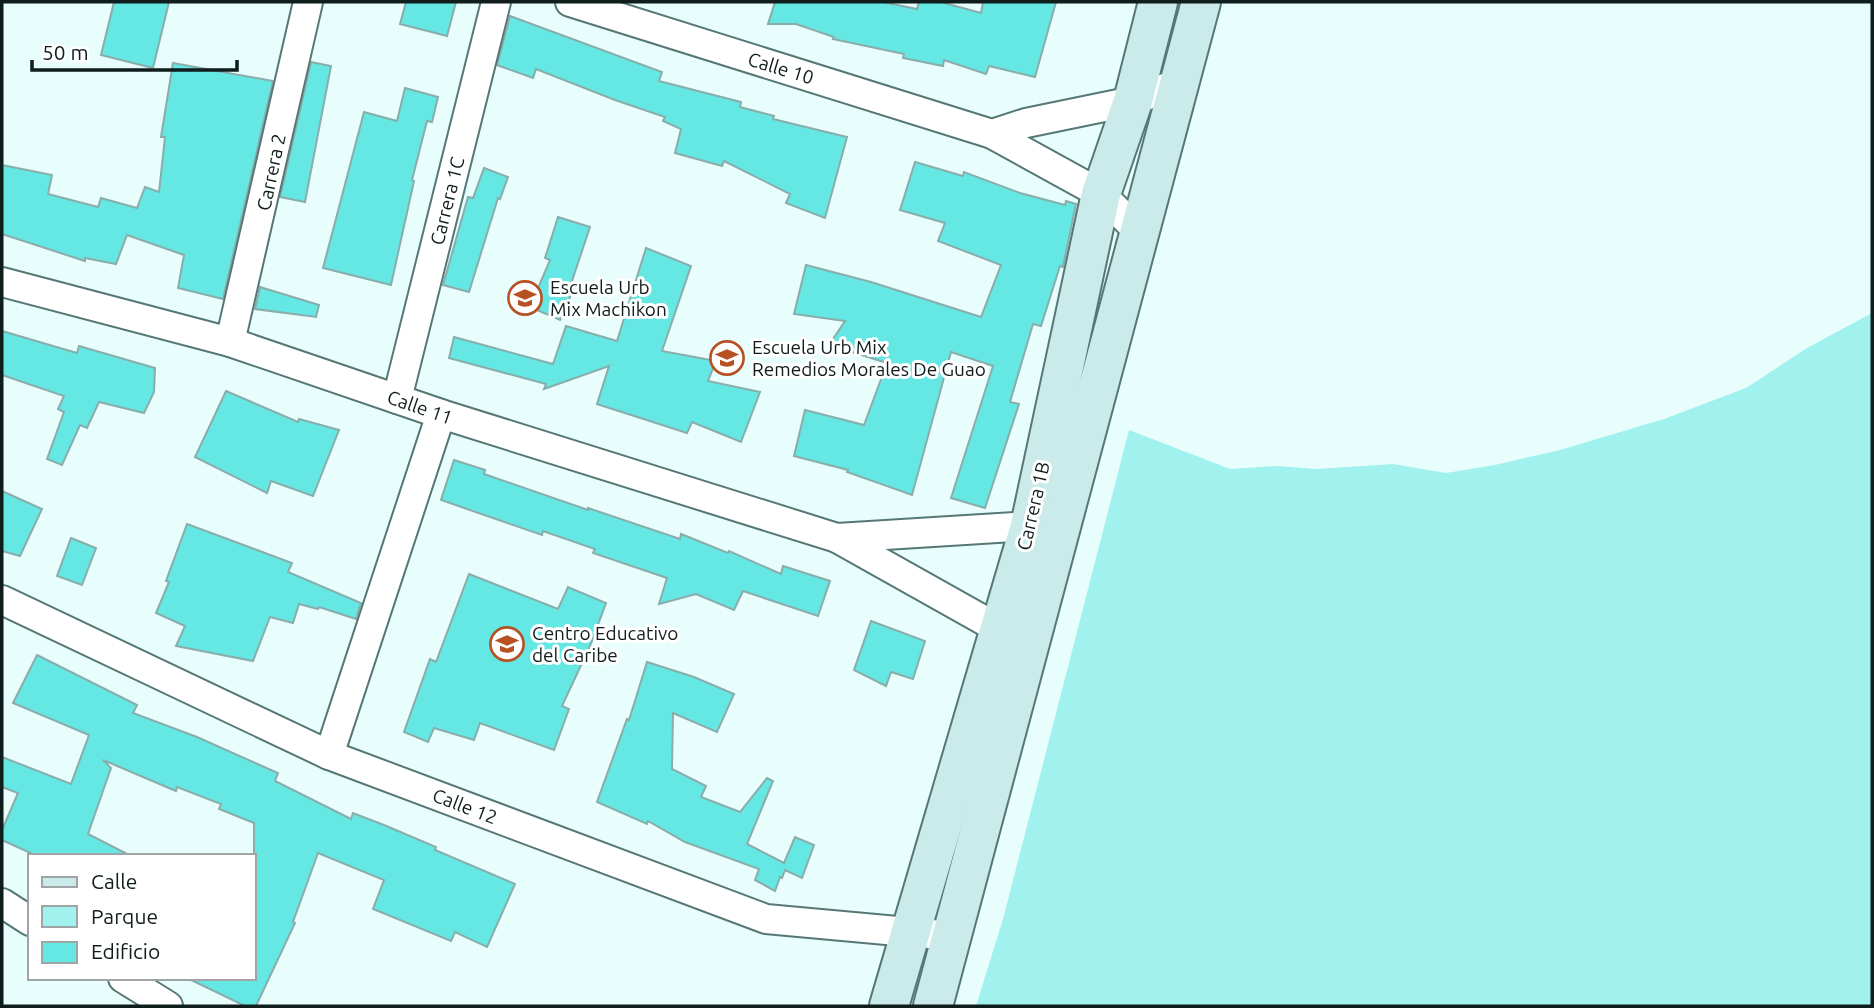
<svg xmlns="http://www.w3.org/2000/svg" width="1874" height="1008" font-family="Ubuntu,sans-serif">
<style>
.green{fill:#a1f1ee}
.building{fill:#65e7e3;stroke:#89adab;stroke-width:2}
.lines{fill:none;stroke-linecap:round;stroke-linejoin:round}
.street-casing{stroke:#557775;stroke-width:32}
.secondary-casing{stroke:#557775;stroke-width:42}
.street{stroke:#fff;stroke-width:28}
.secondary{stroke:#caebe9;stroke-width:38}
.labels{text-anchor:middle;stroke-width:6;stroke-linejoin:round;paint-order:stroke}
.street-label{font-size:19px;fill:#0f1d1c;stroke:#fff}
.poi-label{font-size:19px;fill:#0f1d1c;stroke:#fff;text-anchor:start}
</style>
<rect width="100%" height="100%" fill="#e7fefc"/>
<polygon class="green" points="1872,313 1872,1006 976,1006 1003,919 1129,430 1230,469 1277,466 1316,469 1393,464 1446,473 1495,465 1560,450 1664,419 1746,388 1807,348"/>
<g class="building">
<polygon points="114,2 169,2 153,68 101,55"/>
<polygon points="406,2 456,2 447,36 400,24"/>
<polygon points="775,2 883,2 917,9 919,2 941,2 981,13 983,2 1056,2 1035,77 989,66 986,74 944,60 943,66 903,58 904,54 833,39 834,37 796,24 768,24"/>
<polygon points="510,16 662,72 659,81 741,102 740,107 774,116 773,119 847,137 825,218 786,203 790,194 724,161 722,166 675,153 681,129 663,121 665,117 615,100 536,69 533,78 497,65"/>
<polygon points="311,62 331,66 305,202 280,197"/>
<polygon points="173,63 273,81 223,299 178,288 184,255 127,235 116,264 85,258 85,261 2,234 2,165 52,175 48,194 98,207 101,198 137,208 145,187 159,192 165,137 161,137"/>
<polygon points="405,88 438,97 432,122 427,121 412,180 414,181 391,285 323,268 364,112 397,121"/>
<polygon points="915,162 963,176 964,172 1020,193 1065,205 1066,201 1076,204 1063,267 1060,266 1041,326 1033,324 1010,402 1019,404 985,508 951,498 993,366 951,352 912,495 847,472 848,470 794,456 805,410 864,425 887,363 829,345 845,321 794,314 806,265 871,282 981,317 1001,265 938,241 945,223 900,210"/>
<polygon points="484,168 508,177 500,199 498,198 469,292 443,285 468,197 473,198"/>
<polygon points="558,217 590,227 570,287 574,288 560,320 530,307 550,260 545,258"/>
<polygon points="646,248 691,266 662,351 716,361 708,381 760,392 741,442 692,422 687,433 597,404 609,366 544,389 546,384 449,358 454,337 553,364 566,326 617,341"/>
<polygon points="260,287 319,305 316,317 255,309"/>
<polygon points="2,331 77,353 79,346 155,368 154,392 144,413 99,402 87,428 80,425 62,465 47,459 64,412 58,409 64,396 2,375"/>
<polygon points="226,391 298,422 299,419 339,430 313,496 271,481 267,493 195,457"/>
<polygon points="454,460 485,470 484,474 588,510 588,508 680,539 681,534 728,553 729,551 781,574 783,566 830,581 818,616 743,591 734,610 696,594 659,604 667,578 593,553 595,549 543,531 542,535 441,500"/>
<polygon points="2,491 42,509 20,556 2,551"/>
<polygon points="187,524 292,563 288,572 361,603 356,619 319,607 318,609 299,604 293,623 270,617 253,661 176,646 185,626 156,613 169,582 166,581"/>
<polygon points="71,538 96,548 82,585 57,576"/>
<polygon points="469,574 558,609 568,587 606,603 590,646 562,706 569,709 554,750 480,723 474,740 434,728 428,742 404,732 430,659 436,662"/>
<polygon points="871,621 925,641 913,679 891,672 886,686 854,670"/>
<polygon points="37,655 137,705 133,713 197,737 278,773 275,781 351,819 353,813 384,825 436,847 435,850 515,884 487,947 455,932 451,941 373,909 384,880 318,853 293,922 295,923 256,1006 245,1006 187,978 254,978 254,823 219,809 221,804 177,787 176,791 103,760 111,768 88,834 131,856 37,856 2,840 2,830 18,793 2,787 2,757 71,784 89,735 13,703"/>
<polygon points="647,662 694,677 734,694 717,732 673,713 672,769 706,786 701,797 740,812 767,778 773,781 747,844 784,863 795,837 814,845 802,878 785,870 782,878 780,877 775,891 755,880 759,869 685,842 648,821 647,824 597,802 627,719 629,720"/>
</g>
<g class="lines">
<g class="street-casing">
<g id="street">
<polyline points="570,2 992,134 1101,194 1140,233"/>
<polyline points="992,134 1026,123 1133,101 1180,82"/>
<polyline points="2,282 230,342 441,414 837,538 1001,630 1018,633"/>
<polyline points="230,342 308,2"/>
<polyline points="397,399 496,2"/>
<polyline points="837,538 1030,526 1047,523"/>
<polyline points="2,600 329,755 766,919 952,936"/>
<polyline points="329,755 441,414"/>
<polyline points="2,903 30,921"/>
<polyline points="123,978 168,1006"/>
</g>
</g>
<g class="secondary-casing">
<g id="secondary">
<polyline points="889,1006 1030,526 1101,194 1133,101 1158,2"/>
<polyline points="933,1006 1201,2"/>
</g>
</g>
<use href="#street" class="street"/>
<use href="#secondary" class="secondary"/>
</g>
<defs>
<g id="school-ring" transform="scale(1.75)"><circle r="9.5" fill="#fff" stroke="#b65123" stroke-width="1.5"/><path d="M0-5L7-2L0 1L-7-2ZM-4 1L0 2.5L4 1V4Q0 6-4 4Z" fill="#b65123"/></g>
</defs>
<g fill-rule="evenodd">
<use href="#school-ring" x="525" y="298"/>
<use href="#school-ring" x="727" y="358"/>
<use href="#school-ring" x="507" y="644"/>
</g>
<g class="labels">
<g class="street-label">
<text transform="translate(781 68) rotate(17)" y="7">Calle 10</text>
<text transform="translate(271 172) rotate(-78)" y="7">Carrera 2</text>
<text transform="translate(447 201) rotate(-76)" y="7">Carrera 1C</text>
<text transform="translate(420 407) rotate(19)" y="7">Calle 11</text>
<text transform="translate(1033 506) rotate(-77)" y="7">Carrera 1B</text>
<text transform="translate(465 806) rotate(21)" y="7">Calle 12</text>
</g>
<g class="poi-label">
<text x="550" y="294">Escuela Urb<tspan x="550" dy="22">Mix Machikon</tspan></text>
<text x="752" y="354">Escuela Urb Mix<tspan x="752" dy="22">Remedios Morales De Guao</tspan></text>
<text x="532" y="640">Centro Educativo<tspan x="532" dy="22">del Caribe</tspan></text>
</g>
</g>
<rect width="1874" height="1008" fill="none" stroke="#0f1d1c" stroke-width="7"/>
<rect x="28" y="854" width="228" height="126" fill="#ffffff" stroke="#9fa5a4" stroke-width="2"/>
<rect x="42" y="877" width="35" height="10" fill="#caebe9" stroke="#9fa5a4" stroke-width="2"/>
<text x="91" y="889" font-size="21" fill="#0f1d1c">Calle</text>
<rect x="42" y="906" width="35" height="21" fill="#a1f1ee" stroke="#9fa5a4" stroke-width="2"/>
<text x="91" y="924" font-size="21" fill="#0f1d1c">Parque</text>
<rect x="42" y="942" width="35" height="21" fill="#65e7e3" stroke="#9fa5a4" stroke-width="2"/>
<text x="91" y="959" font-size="21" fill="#0f1d1c">Edificio</text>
<path d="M32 60v10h205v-10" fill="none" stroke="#0f1d1c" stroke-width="3.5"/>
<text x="42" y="60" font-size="21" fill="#0f1d1c" stroke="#ffffff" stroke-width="5" paint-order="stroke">50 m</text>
</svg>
